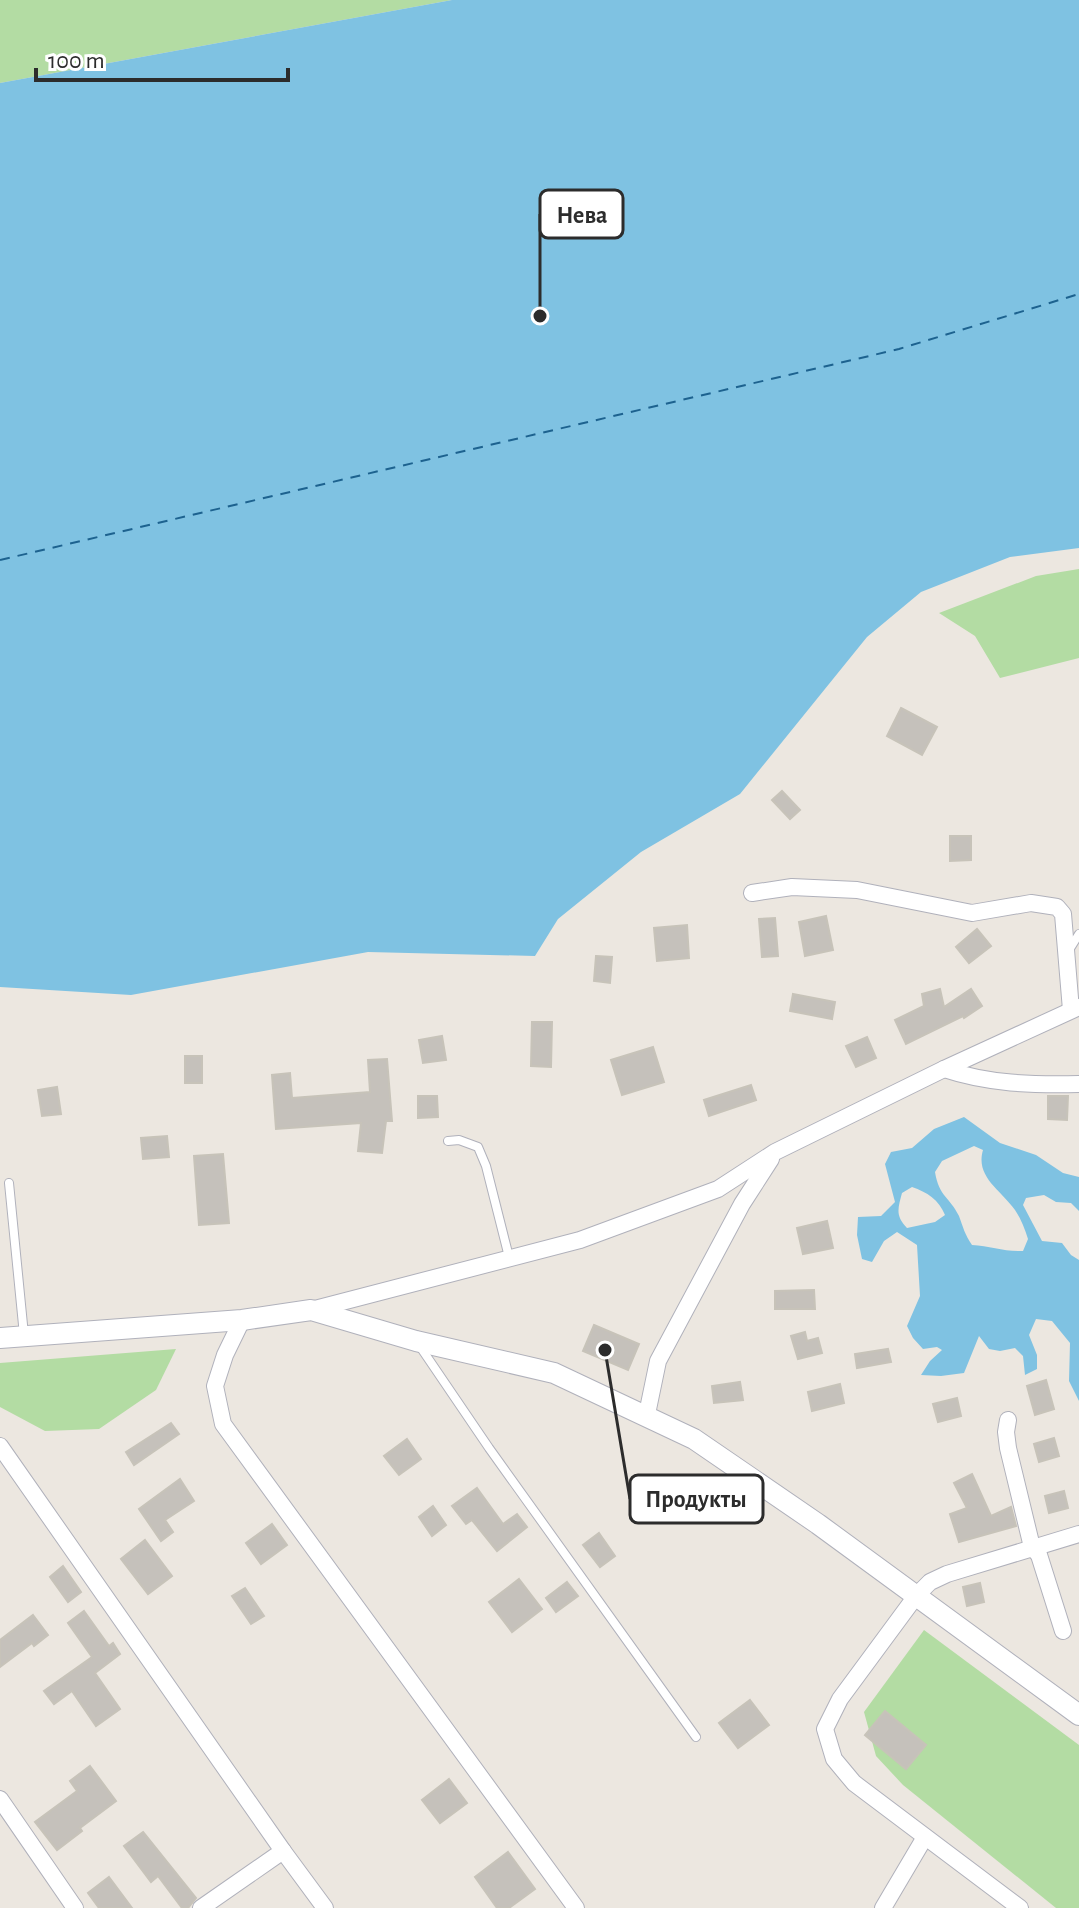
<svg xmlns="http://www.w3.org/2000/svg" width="1079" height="1908" font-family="'Alegreya Sans',sans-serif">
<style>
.green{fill:#b3dca3}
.water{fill:#7fc2e2;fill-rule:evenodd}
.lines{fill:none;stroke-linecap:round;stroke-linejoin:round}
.ferry{stroke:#1d628f;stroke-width:2;stroke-dasharray:10 8;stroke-linecap:butt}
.building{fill:#c5c1bb;stroke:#c7c3b9;stroke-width:2}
.service-casing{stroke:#b0b1bb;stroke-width:10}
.minor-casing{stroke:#b0b1bb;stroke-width:18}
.tertiary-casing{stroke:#b0b1bb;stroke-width:22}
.service{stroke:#fff;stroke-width:8}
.minor{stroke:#fff;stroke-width:16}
.tertiary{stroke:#fff;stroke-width:20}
.leader{fill:none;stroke:#2c2c2c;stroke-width:3}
.callout-dot{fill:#2c2c2c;stroke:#fff;stroke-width:3}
.callout{fill:#fff;stroke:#2c2c2c;stroke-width:3}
.callout-label{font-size:24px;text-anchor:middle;font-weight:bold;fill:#2c2c2c}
</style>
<rect width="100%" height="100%" fill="#ece7e0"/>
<g class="green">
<polygon points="0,0 452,0 0,83"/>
<polygon points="1079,569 1079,658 1000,678 975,636 939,613 1036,576"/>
<polygon points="176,1349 156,1390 99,1429 45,1431 0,1407 0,1363"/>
<polygon points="924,1630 1079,1745 1079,1908 1056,1908 903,1785 876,1756 864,1712"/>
</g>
<g class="water">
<polygon points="452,0 1079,0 1079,548 1010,557 921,592 867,637 740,794 641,852 558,919 535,956 368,952 131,995 0,987 0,83"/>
<path d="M964,1117l36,26 36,12 27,18 16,4v34l-8,-8 -15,-1 -12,-7 -18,3 -3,7 19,36 20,2 9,12 8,5v141l-10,-20 1,-38 -18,-22 -16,-2 -7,16 8,20v14l-12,6 -2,-19 -8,-8 -15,3 -11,-2 -10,-13 -15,37 -23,3 -20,-1 9,-14 12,-11 -5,-3 -14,2 -10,-11 -6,-12 13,-30 -3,-51 -20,-13 -13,9 -12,21 -10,-3 -5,-24 1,-18 23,-1 14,-14 -10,-38 6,-12 21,-4 22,-19zM974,1146l9,4c-8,27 18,40 32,60 6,9 10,19 13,29l-5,12c-18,1 -33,-5 -51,-6 -7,-10 -9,-18 -13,-29 -9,-19 -20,-19 -24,-44l7,-11zM912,1187c15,5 27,13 33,28l-10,7 -28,6c-12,-12 -9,-20 -5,-35z"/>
</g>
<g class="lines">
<polyline class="ferry" points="0,560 899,349 1079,294"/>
</g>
<g class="building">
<polygon points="901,708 937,727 922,755 887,736"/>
<polygon points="782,791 800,810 790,819 772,800"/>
<polygon points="950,836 971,836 971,860 950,861"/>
<polygon points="826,916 833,950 805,956 799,922"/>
<polygon points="775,918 778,956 762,957 759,919"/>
<polygon points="687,925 689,958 657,961 654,928"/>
<polygon points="977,929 991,946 969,963 956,947"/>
<polygon points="596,956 612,957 610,983 594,981"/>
<polygon points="940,989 944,1007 971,989 982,1006 964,1018 963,1016 906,1044 895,1020 924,1006 922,994"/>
<polygon points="793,994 835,1002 832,1019 790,1011"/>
<polygon points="532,1022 552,1022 551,1067 531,1066"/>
<polygon points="442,1036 446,1060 423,1063 419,1040"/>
<polygon points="867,1037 876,1058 856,1067 846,1046"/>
<polygon points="653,1047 664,1082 622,1095 611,1060"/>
<rect x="185" y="1056" width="17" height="27"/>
<polygon points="387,1059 392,1121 386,1121 382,1153 358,1151 361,1123 276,1129 272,1075 290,1073 292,1098 370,1092 368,1060"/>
<polygon points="751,1085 756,1100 709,1116 704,1100"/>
<polygon points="57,1087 61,1114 42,1116 38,1090"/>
<polygon points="418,1096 437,1096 438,1117 418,1118"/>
<polygon points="1048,1096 1068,1096 1067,1120 1048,1119"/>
<polygon points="167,1136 169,1157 143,1159 141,1138"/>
<polygon points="223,1154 229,1223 199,1225 194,1156"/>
<polygon points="827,1221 833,1248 803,1254 797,1228"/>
<polygon points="814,1290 815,1309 775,1309 775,1291"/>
<polygon points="594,1325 639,1344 628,1370 583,1351"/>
<polygon points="805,1332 807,1341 818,1338 822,1353 798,1359 791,1336"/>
<polygon points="888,1349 891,1362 857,1368 855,1354"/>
<polygon points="1046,1380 1054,1409 1035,1415 1027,1386"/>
<polygon points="740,1382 743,1400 714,1403 712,1386"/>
<polygon points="840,1384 844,1403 812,1411 808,1392"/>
<polygon points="957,1398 961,1416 938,1422 933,1404"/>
<polygon points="171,1423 179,1434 134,1465 126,1452"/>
<polygon points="1054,1438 1059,1456 1039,1462 1034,1444"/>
<polygon points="407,1439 421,1459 399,1475 384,1456"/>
<polygon points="972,1474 991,1516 1011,1507 1016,1526 959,1542 950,1514 967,1508 954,1483"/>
<polygon points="180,1479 194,1501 165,1520 173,1532 161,1541 139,1509"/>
<polygon points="477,1488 503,1524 517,1514 527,1527 497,1551 472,1520 466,1524 452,1506"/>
<polygon points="1064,1491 1068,1508 1049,1513 1045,1496"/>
<polygon points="433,1506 446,1525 432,1536 419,1517"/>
<polygon points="272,1524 287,1545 261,1564 246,1543"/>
<polygon points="599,1533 615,1556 600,1567 583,1545"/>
<polygon points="145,1540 172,1576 148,1594 121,1559"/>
<polygon points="63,1566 81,1592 68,1602 50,1577"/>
<polygon points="519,1579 542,1609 512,1632 489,1602"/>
<polygon points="567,1582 578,1596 556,1612 546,1598"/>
<polygon points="980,1583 984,1602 967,1606 963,1587"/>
<polygon points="245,1588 264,1616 251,1624 232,1596"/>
<polygon points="84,1611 109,1646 113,1643 120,1654 95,1673 120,1709 96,1726 72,1691 54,1704 44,1691 92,1657 68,1623"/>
<polygon points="33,1615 48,1635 34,1646 32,1643 0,1667 0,1640"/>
<polygon points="750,1700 769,1725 738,1748 719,1723"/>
<polygon points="885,1711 926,1745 906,1769 865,1735"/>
<polygon points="90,1766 116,1801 80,1828 82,1831 57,1850 35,1822 77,1791 70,1781"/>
<polygon points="449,1779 467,1803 440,1823 422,1800"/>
<polygon points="143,1832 196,1898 188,1908 182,1908 158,1876 151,1882 124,1846"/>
<polygon points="508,1852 535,1889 509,1908 497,1908 475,1877"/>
<polygon points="109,1877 132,1908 99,1908 88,1893"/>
</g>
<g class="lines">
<g class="service-casing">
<g id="service">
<polyline points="1069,950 1079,934"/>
<polyline points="448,1141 459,1140 478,1147 486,1166 509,1257"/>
<polyline points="9,1183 24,1335"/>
<polyline points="419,1345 489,1448 696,1737"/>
</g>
</g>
<g class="minor-casing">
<g id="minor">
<polyline points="752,893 792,887 857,890 972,913 1031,903 1057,907 1063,914 1071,1010"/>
<path d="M944,1069c45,15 88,16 135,15"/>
<polyline points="311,1310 580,1240 718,1189 775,1152 944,1069 1079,1007"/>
<polyline points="242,1320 225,1355 215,1386 223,1424 576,1908"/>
<polyline points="647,1414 658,1361 742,1204 771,1159"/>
<polyline points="1008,1420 1006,1432 1008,1448 1032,1547 1039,1555 1063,1631"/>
<polyline points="0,1446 283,1851 201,1908"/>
<polyline points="0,1799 75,1908"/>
<polyline points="283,1851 325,1908"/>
<polyline points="883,1908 925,1837"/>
<polyline points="1020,1908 854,1783 834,1759 825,1729 840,1699 916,1596 930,1582 947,1574 1079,1534"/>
</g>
</g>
<g class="tertiary-casing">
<polyline id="tertiary" points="0,1338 242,1320 311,1310 416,1341 554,1373 694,1439 818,1524 1079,1715"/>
</g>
<use href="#service" class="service"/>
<use href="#minor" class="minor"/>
<use href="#tertiary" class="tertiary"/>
</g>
<path class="leader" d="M540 316L540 214M605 1350L630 1499"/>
<g class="callout-dot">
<circle cx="540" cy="316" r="8"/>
<circle cx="605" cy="1350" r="8"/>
</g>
<g class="callout">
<rect x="540" y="190" width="83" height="48" rx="8"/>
<rect x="630" y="1475" width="133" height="48" rx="8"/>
</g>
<g class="callout-label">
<text x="582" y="223">Нева</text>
<text x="696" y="1507">Продукты</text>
</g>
<path d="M36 68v12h252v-12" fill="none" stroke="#2c2c2c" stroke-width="4"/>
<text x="48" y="68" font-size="24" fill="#2c2c2c" stroke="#ffffff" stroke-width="6" paint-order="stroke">100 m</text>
</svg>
